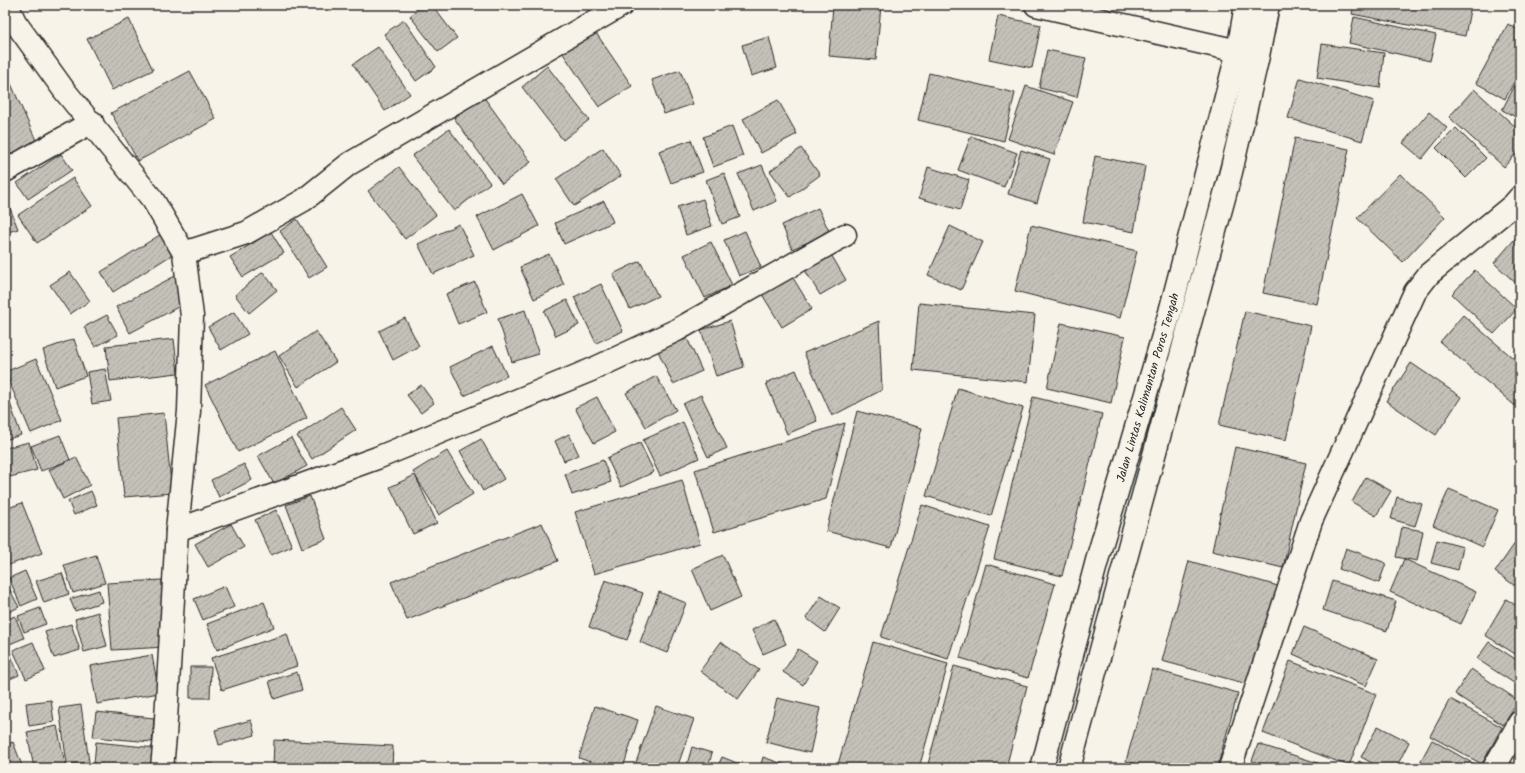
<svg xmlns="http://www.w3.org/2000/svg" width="1525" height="773" font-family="Kalam,sans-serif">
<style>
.building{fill:url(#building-hatch);stroke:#2b2b2b}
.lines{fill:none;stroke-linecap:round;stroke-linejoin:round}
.street-casing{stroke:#2b2b2b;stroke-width:25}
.primary-casing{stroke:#2b2b2b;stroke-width:25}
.street{stroke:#f7f3e8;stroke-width:22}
.primary{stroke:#f7f3e8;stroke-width:22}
.labels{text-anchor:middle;stroke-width:3;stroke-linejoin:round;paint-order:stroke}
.street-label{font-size:12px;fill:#2b2b2b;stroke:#f7f3e8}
</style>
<defs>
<pattern id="building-hatch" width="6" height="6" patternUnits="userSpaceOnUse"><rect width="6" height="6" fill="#c4c1b9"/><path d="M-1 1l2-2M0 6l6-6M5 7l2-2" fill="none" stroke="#a9a69f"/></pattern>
</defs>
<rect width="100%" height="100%" fill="#f7f3e8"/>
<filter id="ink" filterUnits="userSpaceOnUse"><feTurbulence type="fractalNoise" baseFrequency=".025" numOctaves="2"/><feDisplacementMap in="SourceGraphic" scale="8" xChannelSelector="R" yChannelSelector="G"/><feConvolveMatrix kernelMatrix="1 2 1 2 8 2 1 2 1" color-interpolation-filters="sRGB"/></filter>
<g filter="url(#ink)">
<g class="building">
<polygon points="424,5 432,5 457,38 438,52 410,16"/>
<polygon points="833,5 881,5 876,60 829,56"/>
<polygon points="1145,5 1163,5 1162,8"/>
<polygon points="1354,5 1471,5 1465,36 1352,14"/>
<polygon points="998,16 1041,25 1032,68 989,59"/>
<polygon points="1354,17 1436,35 1430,61 1349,43"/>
<polygon points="129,19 153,70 112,90 87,39"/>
<polygon points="404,20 436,67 416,81 384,34"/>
<polygon points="1508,24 1520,31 1520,71 1505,99 1476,83"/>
<polygon points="594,30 632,86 599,107 562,52"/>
<polygon points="769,37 777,68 751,76 742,45"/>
<polygon points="1322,44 1384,53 1380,88 1317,78"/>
<polygon points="378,47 410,94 385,111 353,64"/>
<polygon points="1047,50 1086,58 1077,97 1039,88"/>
<polygon points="547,66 589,120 563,140 522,87"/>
<polygon points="680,70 693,104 664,114 652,80"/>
<polygon points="190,71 216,119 138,161 111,113"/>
<polygon points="929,73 1015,93 1004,141 918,120"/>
<polygon points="1520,76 1520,119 1502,110"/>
<polygon points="8,77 39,147 5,162 5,79"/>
<polygon points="1300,78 1374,101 1362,141 1288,118"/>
<polygon points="1026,86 1073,102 1054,155 1008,139"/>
<polygon points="1474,89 1520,131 1520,149 1504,167 1449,117"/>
<polygon points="483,96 531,162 502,184 454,118"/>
<polygon points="778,100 797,134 761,153 743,119"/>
<polygon points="1429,112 1447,128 1422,159 1403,143"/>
<polygon points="732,126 743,156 713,167 703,137"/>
<polygon points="1456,128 1486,158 1466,178 1436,148"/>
<polygon points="449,129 490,183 454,211 412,156"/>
<polygon points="971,136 1017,153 1004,187 958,170"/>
<polygon points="1295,138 1349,149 1317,304 1263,293"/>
<polygon points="691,140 703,172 671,183 659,151"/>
<polygon points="603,148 621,176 574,206 556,179"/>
<polygon points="801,148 820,175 790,197 770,171"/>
<polygon points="1021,150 1050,159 1037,203 1008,194"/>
<polygon points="61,154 72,170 28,199 17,183"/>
<polygon points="1095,156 1145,166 1134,232 1083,222"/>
<polygon points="762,165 777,201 754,211 738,174"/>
<polygon points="399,167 436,215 405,239 368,191"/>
<polygon points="928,167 969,180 960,210 919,198"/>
<polygon points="724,173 740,217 722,224 706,180"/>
<polygon points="1400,174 1445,217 1403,262 1357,218"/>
<polygon points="73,178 92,206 37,243 18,215"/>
<polygon points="522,194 539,226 494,250 477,217"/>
<polygon points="5,195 18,229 5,233"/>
<polygon points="703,199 712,226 686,235 677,207"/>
<polygon points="604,201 613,222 564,244 555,223"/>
<polygon points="818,208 830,233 792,249 782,225"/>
<polygon points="297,219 327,267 309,278 280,231"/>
<polygon points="459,224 474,255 433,274 418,244"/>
<polygon points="1031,225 1137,251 1120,318 1015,291"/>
<polygon points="950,226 983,242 961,290 928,275"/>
<polygon points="166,231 178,251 113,292 101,272"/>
<polygon points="745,231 761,267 739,276 724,240"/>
<polygon points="271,232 284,253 243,277 230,257"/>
<polygon points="1520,233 1520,287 1494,263"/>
<polygon points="711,242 732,285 705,298 684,255"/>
<polygon points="826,246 846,280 820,295 800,262"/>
<polygon points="549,254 564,285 534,299 520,267"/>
<polygon points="640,261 658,296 630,309 613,274"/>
<polygon points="1475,270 1517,309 1494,334 1452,294"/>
<polygon points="70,272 90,301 70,314 50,285"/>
<polygon points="263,272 277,290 249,313 235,295"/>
<polygon points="790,273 812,309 782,327 760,291"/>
<polygon points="175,276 189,301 130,333 116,307"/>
<polygon points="475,282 487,312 458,324 446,294"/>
<polygon points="601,284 623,331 596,343 574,297"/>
<polygon points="567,300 579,325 556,336 544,311"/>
<polygon points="919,303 1035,315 1028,382 913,370"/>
<polygon points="525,310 539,354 512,362 498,319"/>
<polygon points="1245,311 1311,326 1286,440 1219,425"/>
<polygon points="234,312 248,334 221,350 208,327"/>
<polygon points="107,315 118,335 95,347 84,327"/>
<polygon points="1463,315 1520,364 1520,410 1440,342"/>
<polygon points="405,318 419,346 393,360 379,331"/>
<polygon points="730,321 744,367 716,376 701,330"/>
<polygon points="879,321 882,390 832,416 804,353"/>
<polygon points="1061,323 1125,337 1111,403 1047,388"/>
<polygon points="316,331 336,362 298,387 279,356"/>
<polygon points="687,338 702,371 673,384 658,351"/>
<polygon points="74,339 86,376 55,387 43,350"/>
<polygon points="174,339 178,373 110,381 106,346"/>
<polygon points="493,346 507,376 464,396 450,367"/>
<polygon points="275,351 307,418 238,452 205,385"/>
<polygon points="36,359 62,420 31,433 5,372"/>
<polygon points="1411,363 1461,397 1436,435 1386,401"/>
<polygon points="105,369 111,401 92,404 87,372"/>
<polygon points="796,370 817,421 787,434 766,383"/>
<polygon points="656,376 676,410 646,427 626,393"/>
<polygon points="421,385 434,403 421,413 407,395"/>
<polygon points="958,388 1023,408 991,516 926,496"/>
<polygon points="5,389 21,435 5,440"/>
<polygon points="701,395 727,448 708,457 683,404"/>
<polygon points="597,397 615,432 594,443 575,408"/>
<polygon points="1033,397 1102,414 1062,576 994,559"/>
<polygon points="341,407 356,430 312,459 297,436"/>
<polygon points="857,411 922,428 891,548 826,531"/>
<polygon points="164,413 172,493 124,497 116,418"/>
<polygon points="683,422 699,458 660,476 643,440"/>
<polygon points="845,423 826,499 714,532 695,470"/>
<polygon points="569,434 579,455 564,461 555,441"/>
<polygon points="60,435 70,460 41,471 31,446"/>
<polygon points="291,438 307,466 274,484 258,456"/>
<polygon points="481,439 504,479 483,491 460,451"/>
<polygon points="29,442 37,470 10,477 5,460 5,448"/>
<polygon points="640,443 654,472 621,487 607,458"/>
<polygon points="1235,447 1306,463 1283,568 1212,551"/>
<polygon points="447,451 473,494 439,515 413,472"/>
<polygon points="76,457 90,485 63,499 49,470"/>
<polygon points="603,460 611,482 572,495 565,474"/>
<polygon points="244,464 252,480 219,497 211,480"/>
<polygon points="415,475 437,523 413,534 390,487"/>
<polygon points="1366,477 1391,491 1376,516 1352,502"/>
<polygon points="682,480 700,543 594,574 575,512"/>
<polygon points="1449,489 1498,510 1482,547 1433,525"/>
<polygon points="91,491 97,505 74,515 68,501"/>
<polygon points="310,496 326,539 302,548 286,505"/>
<polygon points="1397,497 1422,504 1415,526 1391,519"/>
<polygon points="22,503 42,553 6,566 5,563 5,509"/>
<polygon points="922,505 990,527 948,659 881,637"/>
<polygon points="276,510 292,546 271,555 255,520"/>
<polygon points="542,523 558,561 407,620 391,582"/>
<polygon points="231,524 244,547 208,567 195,544"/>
<polygon points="1402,527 1423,531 1417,561 1396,557"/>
<polygon points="1520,536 1520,589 1495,572"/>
<polygon points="1437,540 1463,547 1458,570 1431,563"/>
<polygon points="1346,548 1386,563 1379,583 1339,569"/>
<polygon points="96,555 105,583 73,593 64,565"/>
<polygon points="723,555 741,597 710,611 692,569"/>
<polygon points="1404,559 1476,592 1461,624 1390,592"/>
<polygon points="1189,561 1278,586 1251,685 1162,661"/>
<polygon points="986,564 1055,584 1028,678 960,658"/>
<polygon points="25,571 37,599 21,606 9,578"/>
<polygon points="62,573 69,594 44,603 36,581"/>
<polygon points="162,580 166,647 112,650 107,583"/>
<polygon points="605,580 643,593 627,640 589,627"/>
<polygon points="5,581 19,607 5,614"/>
<polygon points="1332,581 1396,601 1387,631 1323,610"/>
<polygon points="225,586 234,607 203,620 194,599"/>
<polygon points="99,590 102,602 75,611 70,599"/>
<polygon points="659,592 686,603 667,653 640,642"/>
<polygon points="821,596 840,608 825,632 806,618"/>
<polygon points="1506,599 1520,608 1520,657 1485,635"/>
<polygon points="264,602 274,627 217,650 207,624"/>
<polygon points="40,608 46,624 24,632 18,616"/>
<polygon points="98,612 107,646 84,652 75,619"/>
<polygon points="15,616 24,638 5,646 5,620"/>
<polygon points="774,619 786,644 763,654 752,630"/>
<polygon points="71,624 80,650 54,658 45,632"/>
<polygon points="1304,627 1378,659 1366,686 1293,654"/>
<polygon points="287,634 297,666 222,690 211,658"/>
<polygon points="33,642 45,671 26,679 13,650"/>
<polygon points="721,642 759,670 738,699 700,671"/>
<polygon points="873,642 948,664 919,768 837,768"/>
<polygon points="1489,642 1520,662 1520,687 1477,659"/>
<polygon points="798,649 817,661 803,685 783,672"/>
<polygon points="9,651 19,675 5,681 5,653"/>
<polygon points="152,655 159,693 97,704 90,666"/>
<polygon points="1290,661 1376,694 1349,766 1263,733"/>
<polygon points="954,666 1027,686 1006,768 927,768"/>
<polygon points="190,667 211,667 210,698 190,698"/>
<polygon points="1152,669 1238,693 1217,768 1152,768 1126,761"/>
<polygon points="1471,669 1519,701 1503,725 1455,694"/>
<polygon points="297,672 302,690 274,699 269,681"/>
<polygon points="777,698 820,708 810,753 766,742"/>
<polygon points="1450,699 1502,727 1482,764 1430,736"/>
<polygon points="51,700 54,722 29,726 26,703"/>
<polygon points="81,705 89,762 67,764 59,708"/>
<polygon points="595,706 638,720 623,768 608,768 579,758"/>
<polygon points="656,706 694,719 677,768 634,768"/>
<polygon points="96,712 154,718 152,742 93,737"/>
<polygon points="251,720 255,735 219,745 215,730"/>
<polygon points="57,726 66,768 34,768 27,732"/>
<polygon points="1378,726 1409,742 1396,768 1381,768 1361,757"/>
<polygon points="274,740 393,746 392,768 273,768"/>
<polygon points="1432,740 1481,768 1417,768"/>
<polygon points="13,742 23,768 5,768 5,745"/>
<polygon points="96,742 155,748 153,768 130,768 94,764"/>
<polygon points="1258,744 1318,763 1317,768 1272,768 1252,761"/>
<polygon points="692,747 712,753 708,768 686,768"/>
<polygon points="722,757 742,765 741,768 717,768"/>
<polygon points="763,757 794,768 760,768"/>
<polygon points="1359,761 1371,768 1356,768"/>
<polygon points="1507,761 1520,767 1520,768 1503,768"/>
<rect x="184" y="764" width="29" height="4"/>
<polygon points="263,766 263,768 218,768 218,767"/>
</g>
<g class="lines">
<g class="street-casing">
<g id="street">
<polyline points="7,5 15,22 64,90 153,200 184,253 192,316 189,411 177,530 165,736 162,768"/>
<polyline points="1036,5 1238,51"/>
<polyline points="5,171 92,122"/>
<polyline points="184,253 246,233 304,200 349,164 622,5"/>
<polyline points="177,530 377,458 591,370 677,330 845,235"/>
<polyline points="1230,768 1311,521 1415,292 1429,274 1513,205 1520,197"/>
<polyline points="1494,768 1520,722"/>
</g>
</g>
<g class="primary-casing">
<g id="primary">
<path id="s1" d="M1042,768l57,-215 71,-241 68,-261 8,-46"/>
<polyline points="1069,768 1231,172 1258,56 1268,5"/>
</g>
</g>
<use href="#street" class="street"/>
<use href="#primary" class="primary"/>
</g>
</g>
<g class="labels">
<g class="street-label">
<text dy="4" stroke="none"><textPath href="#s1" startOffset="395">Jalan Lintas Kalimantan Poros Tengah</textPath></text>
</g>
</g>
<rect width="1525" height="773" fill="none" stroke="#f7f3e8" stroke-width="20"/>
<rect x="10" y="10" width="1505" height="753" fill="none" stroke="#2b2b2b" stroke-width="1.5" filter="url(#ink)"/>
</svg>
